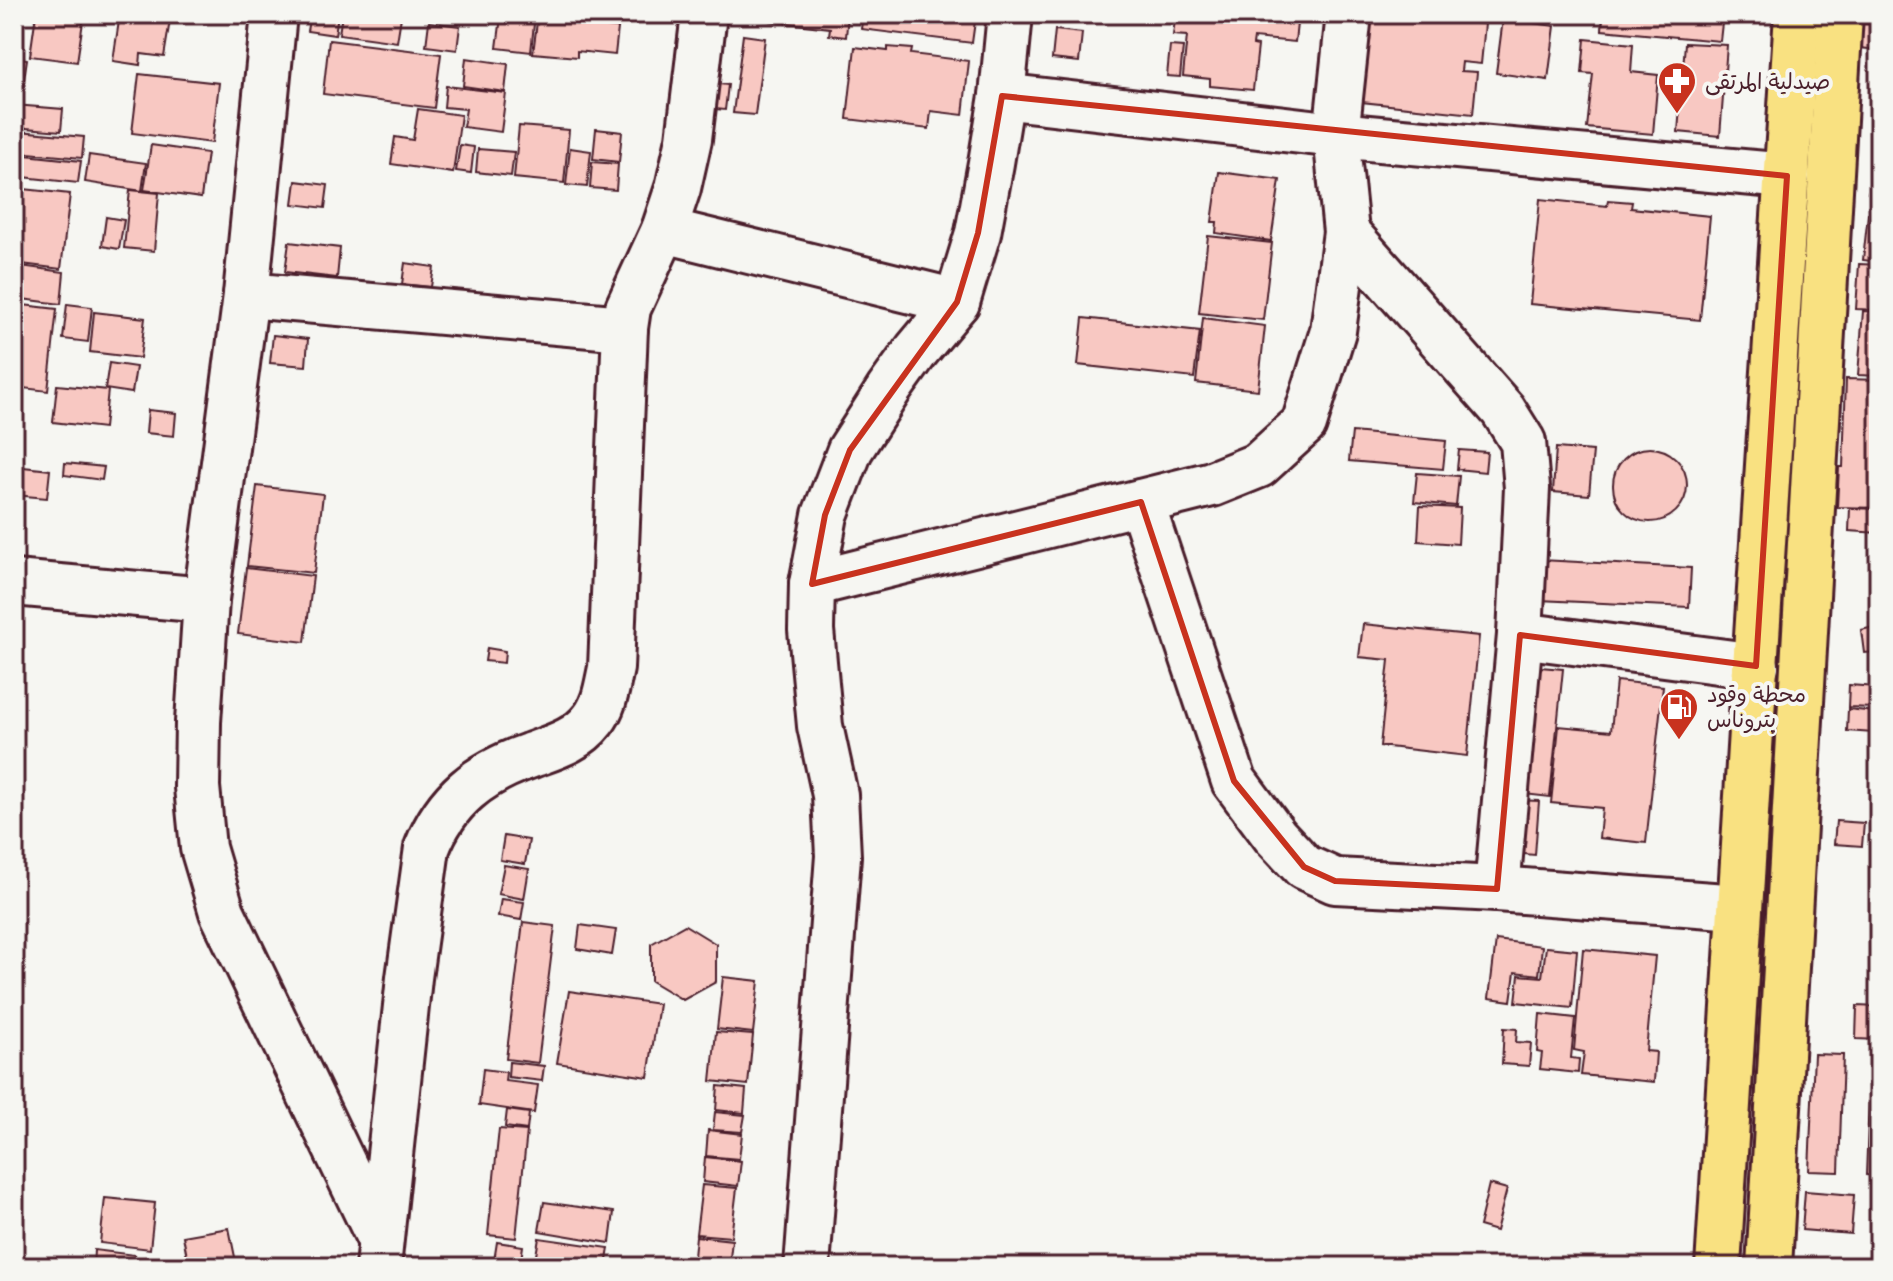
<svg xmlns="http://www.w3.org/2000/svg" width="1893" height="1281" font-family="'Balsamiq Sans','Playpen Sans Arabic',sans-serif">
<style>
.building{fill:#f8c8c2;stroke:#4a1f2b;stroke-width:2}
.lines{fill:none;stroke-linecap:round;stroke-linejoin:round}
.minor-casing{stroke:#4a1f2b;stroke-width:50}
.major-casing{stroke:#4a1f2b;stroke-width:50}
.minor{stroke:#f6f6f2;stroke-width:44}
.major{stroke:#f9e181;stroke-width:44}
.marked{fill:none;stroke:#c8321e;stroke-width:6;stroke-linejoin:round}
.labels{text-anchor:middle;stroke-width:8;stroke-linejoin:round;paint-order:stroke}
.poi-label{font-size:22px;fill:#4a1f2b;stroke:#f6f6f2;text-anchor:start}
</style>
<rect width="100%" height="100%" fill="#f6f6f2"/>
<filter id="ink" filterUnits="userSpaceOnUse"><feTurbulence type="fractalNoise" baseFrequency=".0125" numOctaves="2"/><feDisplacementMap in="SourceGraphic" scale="16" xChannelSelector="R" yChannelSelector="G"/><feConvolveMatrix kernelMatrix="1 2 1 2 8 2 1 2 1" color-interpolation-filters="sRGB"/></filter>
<g filter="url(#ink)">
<g class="building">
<polygon points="36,14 84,15 77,62 30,56"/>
<polygon points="120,14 171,14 164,57 141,54 140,65 113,61"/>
<polygon points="310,14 338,14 335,35 307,31"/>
<polygon points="342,14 378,14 401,17 397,42 339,34"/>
<polygon points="394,14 430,14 429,19"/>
<polygon points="490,14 535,14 531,52 497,48 501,17 490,16"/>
<polygon points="538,14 566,14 607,18 607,27 618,28 615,55 577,51 577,57 533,53"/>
<polygon points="610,14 632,14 631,24 609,22"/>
<polygon points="741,14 848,14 846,37 829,35 830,28 741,18"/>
<polygon points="863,14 976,14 972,43 861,29"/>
<polygon points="1161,14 1298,14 1295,42 1254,38 1253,45 1258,46 1253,90 1210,86 1210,79 1183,76 1187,36 1173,35 1175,20 1161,19"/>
<polygon points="1372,14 1395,14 1485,24 1481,64 1462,62 1461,71 1477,72 1473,114 1362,102"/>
<polygon points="1513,14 1548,14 1546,24 1513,20"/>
<polygon points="1603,14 1723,14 1720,41 1602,30"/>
<polygon points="1503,19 1555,26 1548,80 1496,73"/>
<polygon points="429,22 460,26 457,50 426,46"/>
<polygon points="1861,23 1879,25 1879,50 1859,48"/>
<polygon points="1055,30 1082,33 1079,62 1052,59"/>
<polygon points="743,35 765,38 755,115 733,113"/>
<polygon points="1585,39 1633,44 1631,72 1658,75 1653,134 1587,128 1593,74 1582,73"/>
<polygon points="329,40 441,54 434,108 323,94"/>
<polygon points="1685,43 1727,45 1720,136 1678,132"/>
<polygon points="1170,46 1183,47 1180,77 1167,76"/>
<polygon points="855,47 888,51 888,47 912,49 911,54 969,61 963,115 931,111 929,129 847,119"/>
<polygon points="14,57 27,59 23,86 14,85"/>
<polygon points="466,58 508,64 505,92 463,86"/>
<polygon points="139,74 219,83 212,143 132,133"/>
<polygon points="709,83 728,85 725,110 706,108"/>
<polygon points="446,86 506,93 501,132 463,127 466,109 444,107"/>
<polygon points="14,105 63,109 61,131 14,127"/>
<polygon points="1874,105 1879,105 1879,123 1873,123"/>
<polygon points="418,109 461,115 453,173 391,164 395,137 413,140"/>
<polygon points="1873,125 1879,126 1879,169 1870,168"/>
<polygon points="519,126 569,130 564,183 514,178"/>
<polygon points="596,129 622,132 619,162 593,159"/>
<polygon points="19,131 84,137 82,158 17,152"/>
<polygon points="151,145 207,153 201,198 144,190"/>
<polygon points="460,145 474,147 471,173 456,171"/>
<polygon points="570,148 591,151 587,187 566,185"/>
<polygon points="478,149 514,152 511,176 476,172"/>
<polygon points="16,154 81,161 78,183 14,176"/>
<polygon points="89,155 146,163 142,191 85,182"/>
<polygon points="592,162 618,164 616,190 590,188"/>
<polygon points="1875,170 1879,172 1879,197 1868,193"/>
<polygon points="1219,172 1280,180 1271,241 1216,233 1217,222 1212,222"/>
<polygon points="296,181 328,185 325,208 293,204"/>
<polygon points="14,188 70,194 61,269 14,263"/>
<polygon points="130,190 159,193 154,251 124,248"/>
<polygon points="1540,199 1607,206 1608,200 1632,202 1631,208 1710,216 1700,320 1530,304"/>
<polygon points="1868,214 1879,216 1879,262 1863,260"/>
<polygon points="106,217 124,220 119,249 102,246"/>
<polygon points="1208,236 1272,243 1263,320 1199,313"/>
<polygon points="289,242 340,248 337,278 285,272"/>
<polygon points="405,263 434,267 431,287 402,284"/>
<polygon points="1859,264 1879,265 1879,310 1856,309"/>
<polygon points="14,265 64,272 61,304 14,298"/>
<polygon points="14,304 57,309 48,391 15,387 14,398"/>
<polygon points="67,304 92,307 88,342 63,339"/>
<polygon points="1863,311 1879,312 1879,376 1858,375"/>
<polygon points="94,312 145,318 140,358 90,352"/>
<polygon points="1083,318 1200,331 1194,378 1078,365"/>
<polygon points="1203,318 1265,326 1258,390 1196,383"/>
<polygon points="273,335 308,339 306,366 270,363"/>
<polygon points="109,363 136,367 132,393 105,389"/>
<polygon points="1846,379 1879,380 1879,508 1837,507 1839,467 1843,467"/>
<polygon points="57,385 108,390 104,428 53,422"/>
<polygon points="148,410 176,413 174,436 146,433"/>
<polygon points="1352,432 1446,441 1443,469 1349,461"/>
<polygon points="1556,448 1593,451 1589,495 1553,492"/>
<circle cx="1650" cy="485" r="37"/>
<polygon points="1459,450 1487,452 1485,472 1457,469"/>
<polygon points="65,463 104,467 102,480 64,475"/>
<polygon points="14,466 50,470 47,498 14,495"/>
<polygon points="1417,473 1459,476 1456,506 1414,502"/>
<polygon points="257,486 323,494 314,573 247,566"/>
<polygon points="1420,506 1460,508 1458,544 1418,541"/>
<polygon points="1850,508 1879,509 1879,533 1849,531"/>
<polygon points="1541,560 1691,568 1689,607 1539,600"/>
<polygon points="246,568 313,576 305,642 238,634"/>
<polygon points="1879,596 1879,645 1871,597"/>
<polygon points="1363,624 1479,636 1467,756 1380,746 1389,660 1359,657"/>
<polygon points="1874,627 1877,652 1864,653 1861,630"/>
<polygon points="487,648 505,651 504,663 485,661"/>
<polygon points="1528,666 1563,669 1550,797 1515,793"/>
<polygon points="1616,681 1663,686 1646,843 1599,838 1602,808 1551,803 1559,726 1611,731"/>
<polygon points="1849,685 1876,687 1874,708 1848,707"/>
<polygon points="1848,709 1875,712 1873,733 1847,731"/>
<polygon points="1516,800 1539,801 1535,855 1511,853"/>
<polygon points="1836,821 1864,823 1862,846 1834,844"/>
<polygon points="504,836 529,840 525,864 500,860"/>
<polygon points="504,865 529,869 524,899 498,894"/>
<polygon points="501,899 524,902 521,920 498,916"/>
<polygon points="523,922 555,926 538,1063 506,1059"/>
<polygon points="580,925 616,930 612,955 577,949"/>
<polygon points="685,925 716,944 716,982 683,1000 651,981 651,944"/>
<polygon points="1496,940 1542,946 1539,975 1515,972 1511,1001 1489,998"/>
<polygon points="1546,947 1577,950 1572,1008 1516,1002 1519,975 1542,977"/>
<polygon points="1583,949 1655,956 1646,1051 1656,1052 1654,1082 1581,1075 1584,1052 1574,1050"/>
<polygon points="723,977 759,981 753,1033 717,1029"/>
<polygon points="569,991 659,1004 648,1077 557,1063"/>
<polygon points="1857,1006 1879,1007 1879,1040 1856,1039"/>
<polygon points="1540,1014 1575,1018 1571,1058 1579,1059 1578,1073 1540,1069 1542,1053 1537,1052"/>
<polygon points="1504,1028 1517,1029 1516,1042 1531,1043 1529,1066 1502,1064"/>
<polygon points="716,1032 753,1035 748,1085 711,1081"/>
<polygon points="1871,1044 1879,1044 1879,1176 1866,1175"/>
<polygon points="1814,1054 1843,1055 1839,1172 1809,1171"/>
<polygon points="509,1062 544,1066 542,1081 508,1077"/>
<polygon points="483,1069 506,1072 505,1081 538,1085 534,1113 479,1105"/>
<polygon points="718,1086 746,1089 744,1113 716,1110"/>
<polygon points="507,1110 529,1113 527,1130 505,1127"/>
<polygon points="715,1112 745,1115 742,1132 713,1130"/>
<polygon points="499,1129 527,1131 516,1238 488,1235"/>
<polygon points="708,1130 742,1134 739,1159 706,1156"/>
<polygon points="705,1157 741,1161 738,1186 703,1182"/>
<polygon points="1489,1184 1507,1189 1496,1231 1479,1226"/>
<polygon points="702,1185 737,1188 731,1237 696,1234"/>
<polygon points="1805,1191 1854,1195 1851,1234 1802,1230"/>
<polygon points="105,1198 155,1203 150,1249 100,1243"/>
<polygon points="544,1202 614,1212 610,1243 539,1231"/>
<polygon points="229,1228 236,1262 209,1267 189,1267 183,1236"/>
<polygon points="696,1236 732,1240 729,1267 693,1267"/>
<polygon points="539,1238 609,1248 606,1267 534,1267"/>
<polygon points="497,1242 523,1246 520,1267 493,1267"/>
<polygon points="94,1250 135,1255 133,1267 93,1267"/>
</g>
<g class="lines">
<g class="minor-casing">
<g id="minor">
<polyline points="274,14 246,295 206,600 198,722 197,787 203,848 222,912 379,1238"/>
<polyline points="1002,96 1336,135 1787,176"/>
<polyline points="664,230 957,302"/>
<polyline points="1346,232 1503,410 1523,442 1527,488 1520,635 1497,889"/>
<polyline points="246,295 625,328"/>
<polyline points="1141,502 1234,781 1275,836 1304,867 1335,881 1497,889 1739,907"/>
<polyline points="14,583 206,600"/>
<polyline points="812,584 1212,484 1259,465 1304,424 1333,331 1346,232 1336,135 1349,14"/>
<polyline points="1520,635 1756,666"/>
<path d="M378,1267l31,-289 18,-130c19,-49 53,-75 102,-92 24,-9 48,-15 64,-36 12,-15 14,-34 18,-52l14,-340 3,-20 36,-78 14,-42 11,-49 15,-125"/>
<polyline points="807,1267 838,856 835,795 820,726 811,630 812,584 825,515 850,450 889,389 917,350 957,302 978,233 991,163 1002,96 1010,14"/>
</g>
</g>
<g class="major-casing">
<g id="major">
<path d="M1718,1267c24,-418 53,-835 79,-1253"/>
<polyline points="1769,1267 1840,14"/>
</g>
</g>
<use href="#minor" class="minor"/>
<use href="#major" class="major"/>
</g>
</g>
<path class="marked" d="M1002,96l785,80 -31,490 -236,-31 -23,254 -162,-8 -31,-14 -70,-86 -93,-279 -329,82 13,-69 25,-65 107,-148 21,-69z"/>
<defs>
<g id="pharmacy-pin" transform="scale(2)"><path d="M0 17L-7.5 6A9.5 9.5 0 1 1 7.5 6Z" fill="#c8321e" stroke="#f6f6f2"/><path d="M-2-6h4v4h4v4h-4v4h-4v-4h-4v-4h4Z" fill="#fff"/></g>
<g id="fuel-pin" transform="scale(2)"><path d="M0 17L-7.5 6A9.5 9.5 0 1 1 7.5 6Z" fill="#c8321e" stroke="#f6f6f2"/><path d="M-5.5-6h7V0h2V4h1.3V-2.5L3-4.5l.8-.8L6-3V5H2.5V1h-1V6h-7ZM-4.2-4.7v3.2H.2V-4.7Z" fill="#fff"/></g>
</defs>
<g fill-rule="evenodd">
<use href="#pharmacy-pin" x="1677" y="81"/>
<use href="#fuel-pin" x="1679" y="707"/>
</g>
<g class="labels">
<g class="poi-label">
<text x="1705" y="89">صيدلية المرتقى</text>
<text x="1707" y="702">محطة وقود<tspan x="1707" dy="25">بتروناس</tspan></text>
</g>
</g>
<rect width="1893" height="1281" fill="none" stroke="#f6f6f2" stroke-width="48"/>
<rect x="24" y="24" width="1845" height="1233" fill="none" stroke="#4a1f2b" stroke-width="3" filter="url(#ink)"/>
</svg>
